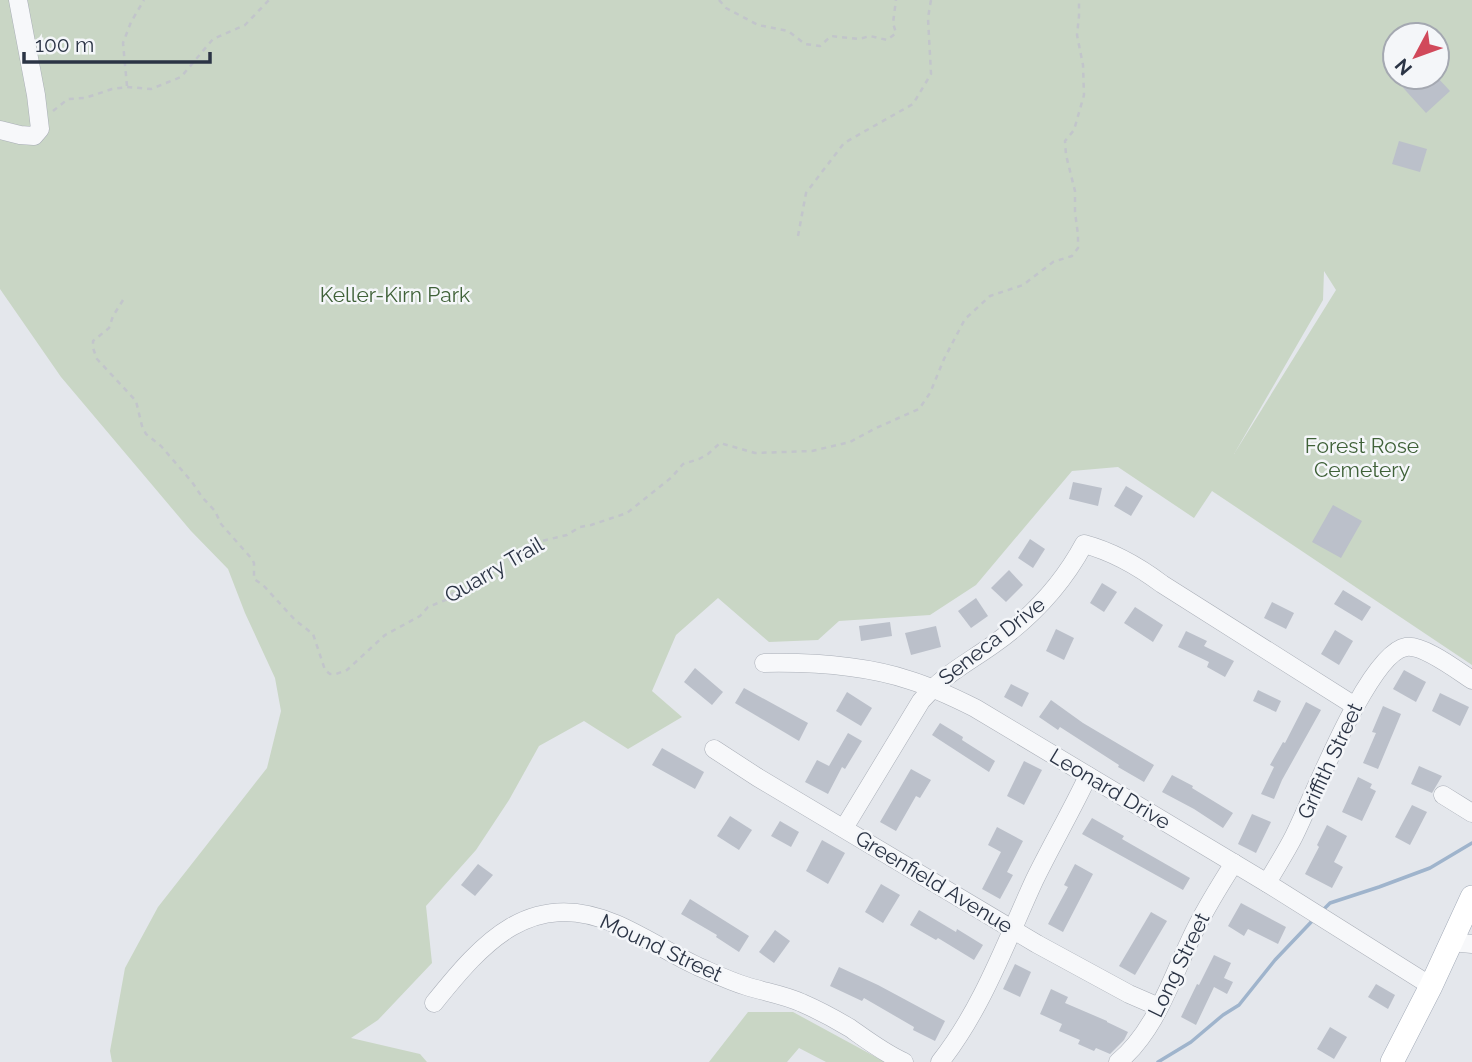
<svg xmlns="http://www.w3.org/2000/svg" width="1472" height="1062" font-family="Raleway,sans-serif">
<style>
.green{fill:#c9d6c5;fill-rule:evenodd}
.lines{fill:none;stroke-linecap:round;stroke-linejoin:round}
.stream{stroke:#9fb4cc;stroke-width:3.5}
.building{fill:#bbc0ca}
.minor-casing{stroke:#a9aeb7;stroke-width:19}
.major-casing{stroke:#a3abb8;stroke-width:24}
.path{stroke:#c2c5cb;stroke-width:2.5;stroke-dasharray:5 5;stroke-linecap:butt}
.minor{stroke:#f7f8fa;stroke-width:18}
.major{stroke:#fff;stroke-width:23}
.labels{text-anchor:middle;stroke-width:5;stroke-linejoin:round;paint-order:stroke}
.park-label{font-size:21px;fill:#3f6138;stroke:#f4f6f9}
.street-label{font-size:21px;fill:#2b3445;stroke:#f4f6f9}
</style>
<rect width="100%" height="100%" fill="#e4e7ec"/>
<g class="green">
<path d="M0,0h1472v665l-260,-174 -18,27 -76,-51 -46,4 -96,114 -46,30 -91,6 -21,19 -49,2 -51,-44 -42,37 -24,56 30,26 -54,32 -44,-28 -45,25 -30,54 -33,50 -50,56 6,57 -54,57 -27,18 69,16 7,8h-315l-2,-11 15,-83 33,-61 109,-139 14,-57 -6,-33 -30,-65 -17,-44 -37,-38 -130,-154 -61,-88zM1395,35h42v42h-42zM1324,271l12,19 -102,164 89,-154z"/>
<polygon points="748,1012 793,1012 885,1062 826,1062 799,1048 787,1062 709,1062"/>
</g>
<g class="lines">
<g class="stream">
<polyline points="1323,910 1330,903 1379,887 1430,868 1472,843"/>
<polyline points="1158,1062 1191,1042 1223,1015 1239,1005 1275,960 1315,918"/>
</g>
</g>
<g class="building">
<polygon points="1402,77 1437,77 1450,91 1426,113 1397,81"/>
<polygon points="1399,141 1427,149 1420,172 1392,164"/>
<polygon points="1073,482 1102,488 1098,506 1069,499"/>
<polygon points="1126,486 1143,496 1131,516 1114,506"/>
<polygon points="1333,505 1362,521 1341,558 1312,542"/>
<polygon points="1030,539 1045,549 1033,568 1018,558"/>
<polygon points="1009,570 1023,585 1006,602 991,588"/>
<polygon points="1102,583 1117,592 1104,612 1090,603"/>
<polygon points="1343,590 1371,607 1362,621 1334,604"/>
<polygon points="976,598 988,616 971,628 958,611"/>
<polygon points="1272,602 1294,613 1286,629 1264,618"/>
<polygon points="1135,607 1163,625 1153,642 1124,623"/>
<polygon points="890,622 892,636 861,641 859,626"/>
<polygon points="936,626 941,647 911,655 905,633"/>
<polygon points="1056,629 1074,638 1064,660 1046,651"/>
<polygon points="1335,630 1353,641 1339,665 1321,654"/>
<polygon points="1186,631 1207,641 1204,646 1234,661 1225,677 1207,667 1209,662 1178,647"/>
<polygon points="695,668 723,692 712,705 684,682"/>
<polygon points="1404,670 1426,682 1416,702 1393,689"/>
<polygon points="1011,684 1029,693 1022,707 1004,697"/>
<polygon points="744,688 808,723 799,741 735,703"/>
<polygon points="1258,690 1281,701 1276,712 1253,701"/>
<polygon points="847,692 872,708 861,726 836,711"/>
<polygon points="1440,693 1469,707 1460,726 1432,711"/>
<polygon points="1051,700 1083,723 1154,765 1144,782 1118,767 1119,765 1060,727 1058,730 1039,717"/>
<polygon points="1306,702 1321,710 1282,780 1274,799 1261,794 1274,767 1270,765 1283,742 1285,743"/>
<polygon points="1383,706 1401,714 1378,769 1363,763 1376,733 1372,732"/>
<polygon points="940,723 963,737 962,740 995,761 989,772 932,735"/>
<polygon points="848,733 862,741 845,769 842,767 828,794 805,782 817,760 829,766"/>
<polygon points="662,748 704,772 695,789 652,765"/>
<polygon points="1024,761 1042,770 1024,805 1007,796"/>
<polygon points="1419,766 1442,776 1432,793 1411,784"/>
<polygon points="911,769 931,780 920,798 916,796 896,831 880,822"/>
<polygon points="1172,775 1193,786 1192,788 1233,813 1223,828 1194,809 1162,792"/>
<polygon points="1358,777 1372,784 1370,788 1376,791 1362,821 1342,812"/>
<polygon points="1412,805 1427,812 1410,845 1395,837"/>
<polygon points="1252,814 1271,822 1256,853 1238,844"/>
<polygon points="730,816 752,830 739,850 717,836"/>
<polygon points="1092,818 1124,836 1122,839 1190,878 1183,890 1082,834"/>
<polygon points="780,821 799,832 791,847 771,836"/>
<polygon points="1327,825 1347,836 1334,862 1343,867 1332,888 1305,874 1319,847 1317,845"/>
<polygon points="997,827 1023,841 1007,872 1013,875 1000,899 982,889 1001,852 988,845"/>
<polygon points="822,840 845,853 828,884 806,871"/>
<polygon points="478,864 493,875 475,896 461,885"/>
<polygon points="1075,864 1093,874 1063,932 1048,924 1068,887 1064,885"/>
<polygon points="881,884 900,895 883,923 865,912"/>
<polygon points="690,899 749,936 739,952 716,937 717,935 681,914"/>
<polygon points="1241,903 1286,927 1278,944 1248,929 1244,936 1228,926"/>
<polygon points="919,910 956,932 957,929 983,945 974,960 938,938 936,940 910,925"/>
<polygon points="1151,912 1167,921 1135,975 1119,966"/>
<polygon points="775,930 790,941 774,963 759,952"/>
<polygon points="1214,955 1231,963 1224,978 1233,982 1227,994 1214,987 1196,1025 1181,1017 1197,984 1199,985"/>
<polygon points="1015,964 1031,972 1020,997 1003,989"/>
<polygon points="839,967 878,985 945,1021 935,1041 913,1030 914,1027 864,998 862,1001 830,986"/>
<polygon points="1376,984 1395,995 1388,1009 1368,997"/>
<polygon points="1051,989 1068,997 1065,1003 1107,1021 1107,1022 1128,1032 1124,1040 1110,1054 1096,1048 1094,1051 1078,1044 1080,1040 1059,1031 1062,1024 1040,1014"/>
<polygon points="1330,1027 1347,1037 1334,1059 1317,1049"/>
</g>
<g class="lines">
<g class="minor-casing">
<g id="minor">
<polyline points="0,130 20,135 34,136 40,129 36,95 18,0"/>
<path d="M764,663c49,-1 99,2 145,17 23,7 44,17 66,28l292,175 164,103"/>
<polyline points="714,749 757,777 1037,944 1129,994 1159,1007"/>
<polyline points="1443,795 1472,813"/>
<path d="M844,828l77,-127c23,-27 45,-37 73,-57 38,-27 68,-59 90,-100 30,8 54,22 78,40l193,122"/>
<path d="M1267,883c9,-16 19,-31 27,-47 18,-35 74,-183 112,-189 17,-3 52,24 66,33"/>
<polyline points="1451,942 1472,944"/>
<path d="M434,1003c49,-61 97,-116 182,-79 28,12 53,29 81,42 16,7 32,15 49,20 19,6 39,9 56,17 16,7 33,16 48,25 17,12 34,25 54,34"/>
<path d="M940,1062c42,-53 66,-120 94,-181 17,-35 37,-69 54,-105"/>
<path d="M1118,1062c40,-33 55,-89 78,-134 11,-22 24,-43 38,-65"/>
</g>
</g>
<g class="major-casing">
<polyline id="major" points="1392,1062 1431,986 1472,897"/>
</g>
<g class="path">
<polyline points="719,0 726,8 758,25 788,31 805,44 820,46 831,36 859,39 870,36 887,40 896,33 893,23 896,0"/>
<polyline points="127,86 123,43 131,22 144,0"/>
<polyline points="53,111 68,99 85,98 112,89 127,87 151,89 181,77 213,39 245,25 269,0"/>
<polyline points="798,236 806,193 844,143 913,104 931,74 928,18 931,0"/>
<polyline points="123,300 113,316 109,328 93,341 93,348 97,359 136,401 142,426 146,434 161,446 192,482 202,497 215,511 221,524 252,559 254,563 254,579 263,585 295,620 313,634 325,670 330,674 336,674 347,670 385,635 420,616 428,607 448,599 458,587 485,578 503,563 520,556 542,541 567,535 580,527 591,525 627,513 672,477 683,464 699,459 708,454 720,443 755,453 812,451 850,442 876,428 919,409 930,393 944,359 965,319 990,296 1023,285 1053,262 1072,256 1078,248 1078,235 1075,212 1075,191 1066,155 1065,141 1074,130 1084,95 1083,65 1077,35 1079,16 1079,0"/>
</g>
<use href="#minor" class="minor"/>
<use href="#major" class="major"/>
</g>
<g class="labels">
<g class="park-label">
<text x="395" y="302">Keller-Kirn Park</text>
<text x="1362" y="453">Forest Rose<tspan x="1362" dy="24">Cemetery</tspan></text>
</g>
<g class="street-label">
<text transform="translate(494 570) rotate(-30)" y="7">Quarry Trail</text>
<text transform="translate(992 641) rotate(-38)" y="7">Seneca Drive</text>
<text transform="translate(1330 761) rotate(-65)" y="7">Griffith Street</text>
<text transform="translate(1110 789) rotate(31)" y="7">Leonard Drive</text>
<text transform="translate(934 882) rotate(31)" y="7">Greenfield Avenue</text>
<text transform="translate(661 948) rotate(25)" y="7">Mound Street</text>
<text transform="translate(1179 965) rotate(-64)" y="7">Long Street</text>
</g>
</g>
<g transform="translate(1416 56) rotate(229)"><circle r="33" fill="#f4f6f9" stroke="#a4a8b1" stroke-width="2"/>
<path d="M0-5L12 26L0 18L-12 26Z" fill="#d1495b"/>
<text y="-10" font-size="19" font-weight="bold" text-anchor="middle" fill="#2b3445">N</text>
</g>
<path d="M24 52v10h186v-10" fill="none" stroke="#2b3445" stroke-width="3.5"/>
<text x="35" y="52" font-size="21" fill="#2b3445" stroke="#f4f6f9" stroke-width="5" paint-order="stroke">100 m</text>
</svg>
